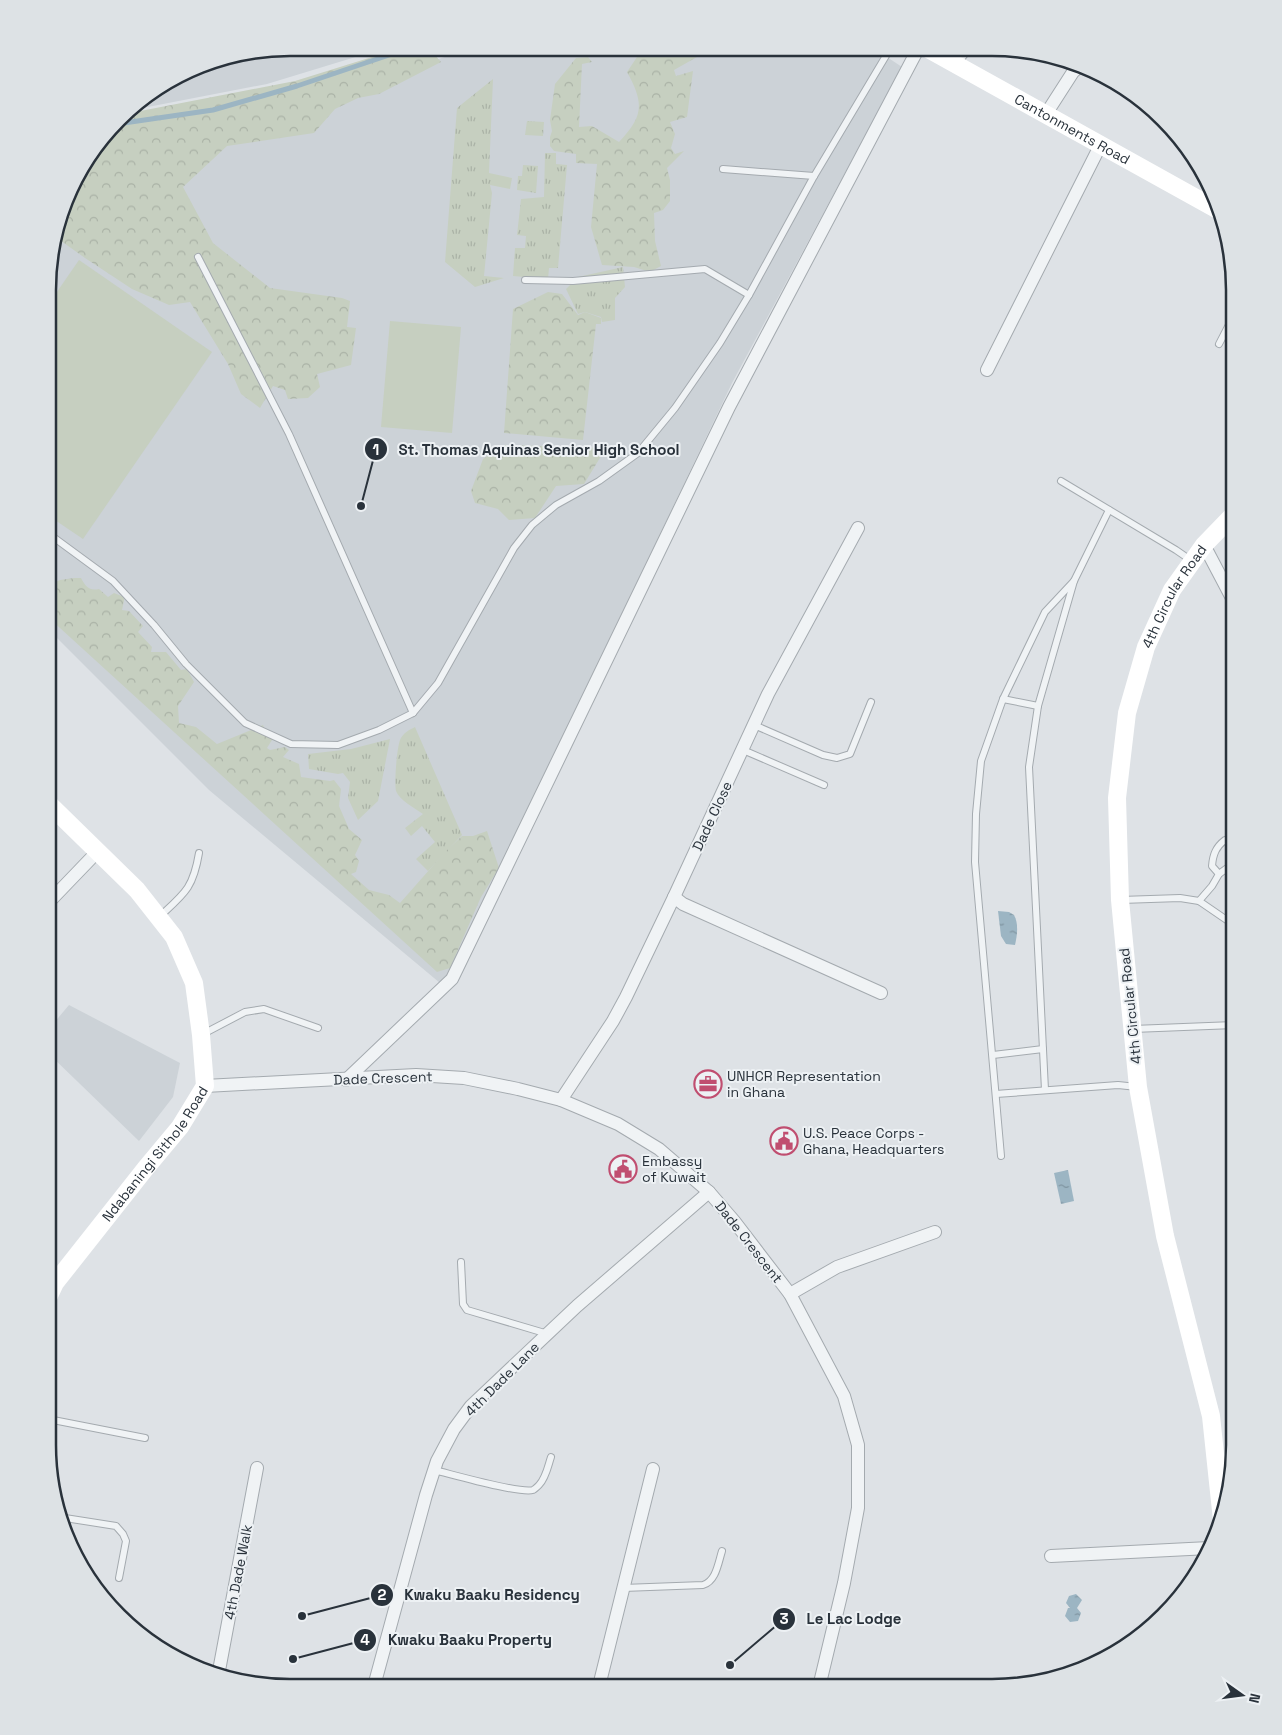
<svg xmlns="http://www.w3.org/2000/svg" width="1282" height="1735" font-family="'Space Grotesk',sans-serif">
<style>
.built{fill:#ccd2d7}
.grass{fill:url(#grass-tufts)}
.forest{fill:url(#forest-crowns)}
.park{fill:#c6cfc0}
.water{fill:url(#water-ripples)}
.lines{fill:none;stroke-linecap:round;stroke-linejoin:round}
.stream{stroke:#9cb5c3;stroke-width:5}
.lane-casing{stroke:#a4aaaf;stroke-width:8}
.street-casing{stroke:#a4aaaf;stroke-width:14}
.lane{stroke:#f0f3f5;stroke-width:6}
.street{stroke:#f0f3f5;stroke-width:12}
.secondary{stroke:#fff;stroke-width:18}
.labels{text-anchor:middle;stroke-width:4;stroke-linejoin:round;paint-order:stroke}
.street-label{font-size:14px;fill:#29323b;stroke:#edf1f4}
.poi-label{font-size:14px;fill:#29323b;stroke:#edf1f4;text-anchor:start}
.rim{fill:none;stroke:#29323b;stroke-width:2.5}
.leader{fill:none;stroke:#29323b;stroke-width:2}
.callout-dot{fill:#29323b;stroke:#edf1f4;stroke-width:2}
.mark-label{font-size:15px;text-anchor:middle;font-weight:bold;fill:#fff}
.callout-label{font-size:15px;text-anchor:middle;font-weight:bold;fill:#29323b;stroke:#edf1f4;stroke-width:4;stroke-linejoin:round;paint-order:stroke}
</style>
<defs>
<pattern id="grass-tufts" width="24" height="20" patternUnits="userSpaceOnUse" patternTransform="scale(1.25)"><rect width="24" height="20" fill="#c6cfc0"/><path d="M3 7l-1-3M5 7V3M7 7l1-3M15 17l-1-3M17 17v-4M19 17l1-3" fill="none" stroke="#aab2a6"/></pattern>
<pattern id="forest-crowns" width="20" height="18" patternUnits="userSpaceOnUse" patternTransform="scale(1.25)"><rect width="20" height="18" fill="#c6cfc0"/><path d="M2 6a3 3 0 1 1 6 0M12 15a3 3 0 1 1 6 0" fill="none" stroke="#aab2a6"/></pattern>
<pattern id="water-ripples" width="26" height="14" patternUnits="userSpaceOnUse" patternTransform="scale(1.25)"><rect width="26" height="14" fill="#9cb5c3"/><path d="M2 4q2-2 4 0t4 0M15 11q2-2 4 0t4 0" fill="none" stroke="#7f94a0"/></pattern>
</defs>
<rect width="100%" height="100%" fill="#dee2e6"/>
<g class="built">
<polygon points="290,48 385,48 267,84 127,111 130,108 212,60"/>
<polygon points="472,48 875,49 902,67 732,383 517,835 457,964 440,983 209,790 49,630 50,258 62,221 244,123"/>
<polygon points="69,1005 180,1063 173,1097 139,1141 48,1053 48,1030"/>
</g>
<g class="grass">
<polygon points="493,79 489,173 512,178 510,189 490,185 492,193 484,276 504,278 475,287 445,262 457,108"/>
<polygon points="527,121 544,122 543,136 525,135"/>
<polygon points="545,153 556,153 556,164 567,165 558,268 549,268 548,279 513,276 515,248 525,248 526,236 517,235 521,199 544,197"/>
<polygon points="523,165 538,166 536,193 517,190 518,176 522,176"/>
<polygon points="623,267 625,287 615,298 615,320 602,322 601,317 585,312 578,314 566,289 578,277"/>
<path d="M415,727l47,108 -34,36 -12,-12 19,-17 -13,-16 -11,10 -6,-8 18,-14c-8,-6 -24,-14 -27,-23 -2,-9 1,-43 4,-51 3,-7 9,-10 15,-13z"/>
<polygon points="390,739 378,801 358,820 348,798 350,782 343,773 338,774 309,769 308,754 351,749"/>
</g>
<g class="forest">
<polygon points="401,48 429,48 441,62 379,94 358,98 335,109 314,133 227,146 183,187 213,243 270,288 342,298 350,301 347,327 356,328 351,365 317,374 320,387 308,398 288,399 285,390 273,386 260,408 241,394 228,364 190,302 169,305 132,289 85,258 57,238 80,169 125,114 295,81"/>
<path d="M652,49h48l-3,8 -23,13 2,6 17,-5 -6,46 -17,5 5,12 -4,14 4,6 9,-3 -17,17 3,12v21l-7,9 -9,3 1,28 6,25 -11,6 -16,-5 -32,-2 -11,-38 6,-63 -21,-1v-9l-22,-3 -4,-5v-9l2,-6 -2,-11 5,-36 21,-26 12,-1 4,5 -10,2 -3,63 13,-1 27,16c25,-26 25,-39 8,-70l14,-21z"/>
<polygon points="548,292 562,294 578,315 585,312 601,318 601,324 596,324 583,440 504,433 513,309"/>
<polygon points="504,445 606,448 584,484 556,486 535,518 509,520 498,509 475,503 471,491 483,459"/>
<path d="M74,578h7c5,9 8,13 18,11l9,8 6,-4 10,4v4l-2,9 7,1 14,15 -5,6 14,15 -1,5h15l15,18 6,-1 7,13 -16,24 1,17 17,4 21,17 46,-19 2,5 7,1v9l-5,8 3,2 15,-3 4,3 -6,7 16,7 2,13 29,4 4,-1 7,9 -2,17 10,23 13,11 -7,15 4,6 -3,11 -5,2 18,16 20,5 11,8 45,-51 17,-16h11l14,-5 12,37 -18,29 -31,71 -13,4 -388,-354v-33l11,-5z"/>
</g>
<g class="park">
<polygon points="79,260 212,352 83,539 49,516 50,302"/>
<polygon points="390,321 461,327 452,433 381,427"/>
</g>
<g class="water">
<path d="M998,911l11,1 5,3c5,9 3,21 1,30l-9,-1 -5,-8z"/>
<polygon points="1068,1170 1074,1201 1061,1204 1054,1173"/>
<polygon points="1076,1594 1082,1600 1077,1608 1081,1613 1078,1621 1070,1622 1065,1616 1068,1608 1070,1608 1066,1603 1069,1596"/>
</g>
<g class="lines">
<polyline class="stream" points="117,124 213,110 297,86 410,48"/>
<g class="lane-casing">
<g id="lane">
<polyline points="957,64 969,49"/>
<polyline points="723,169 814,176"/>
<polyline points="198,257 289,434 413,713"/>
<polyline points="525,280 573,281 705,269 749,295"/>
<polyline points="1219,344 1234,315"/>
<polyline points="1061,481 1176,550 1192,561"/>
<polyline points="49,534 113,581 154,625 186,664 245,723 291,744 338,745 379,730 413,713 438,683 514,548 532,525 556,505 599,481 638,453 675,408 720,343 749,295 813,178 890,49"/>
<polyline points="1003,699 1038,706"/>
<polyline points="754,725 823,755 837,758 850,754 871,702"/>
<polyline points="743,750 824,785"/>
<path d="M1219,874l-7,-8c1,-12 4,-19 13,-26l9,1"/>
<polyline points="1121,900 1180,898 1199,901 1234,925"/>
<polyline points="1199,901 1212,886 1219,874 1230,866 1234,860"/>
<path d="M159,917c25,-23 34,-28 40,-64"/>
<polyline points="1133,1029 1234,1025"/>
<polyline points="203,1034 245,1012 264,1009 318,1028"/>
<polyline points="993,1055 1043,1049"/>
<polyline points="1045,1090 1029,767 1038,706 1074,581 1109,510"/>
<polyline points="996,1094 1118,1085 1137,1087"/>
<polyline points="1001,1156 975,862 976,814 981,761 1003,699 1045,612 1074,581"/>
<polyline points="461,1262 463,1304 467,1310 548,1334"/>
<polyline points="48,1419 145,1438"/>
<path d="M434,1470c17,4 86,24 99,20 2,-1 4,-3 6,-5 7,-7 9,-19 12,-28"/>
<polyline points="65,1518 116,1526 123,1534 126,1541 119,1578"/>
<path d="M623,1588l80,-3c13,-4 15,-21 19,-34"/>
<polyline points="631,1685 638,1687"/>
</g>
</g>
<g class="street-casing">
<g id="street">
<polyline points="1046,114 1073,72 1081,65"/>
<polyline points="987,370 1101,144"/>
<polyline points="1204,545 1234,602"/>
<polyline points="674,897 683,904 881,993"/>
<polyline points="48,903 98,851"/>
<polyline points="346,1080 452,979 729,407 918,49"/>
<polyline points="205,1086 416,1075 464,1078 518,1089 561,1100 618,1124 659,1149 709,1192 734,1221 790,1294 844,1396 858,1445 858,1508 844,1583 819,1687"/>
<polyline points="561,1100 613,1021 626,997 674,897 768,694 858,528"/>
<polyline points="790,1294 837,1267 935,1232"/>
<polyline points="1051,1556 1209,1548"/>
<polyline points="218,1676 257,1468"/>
<polyline points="374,1686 426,1495 437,1461 454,1429 471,1406 577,1306 709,1192"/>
<polyline points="599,1686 653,1469"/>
</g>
</g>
<use href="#lane" class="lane"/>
<use href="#street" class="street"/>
<g class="secondary">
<path id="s1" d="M928,49l288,160"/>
<path id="s2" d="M48,1298l7,-15 90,-114 35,-42 25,-41 -4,-51 -7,-52 -20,-46 -37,-47 -88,-86"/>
<path id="s3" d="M1222,1520l-11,-104 -46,-180 -27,-149 -18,-187 -3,-102 10,-85 19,-66 26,-57 32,-45 30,-31"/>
</g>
</g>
<defs>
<g id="office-ring" transform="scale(1.4375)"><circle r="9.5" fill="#edf1f4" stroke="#c04e70" stroke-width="1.5"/><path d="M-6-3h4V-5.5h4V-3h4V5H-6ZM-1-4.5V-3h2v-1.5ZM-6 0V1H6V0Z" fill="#c04e70"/></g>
<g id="civic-ring" transform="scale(1.4375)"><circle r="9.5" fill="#edf1f4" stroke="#c04e70" stroke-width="1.5"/><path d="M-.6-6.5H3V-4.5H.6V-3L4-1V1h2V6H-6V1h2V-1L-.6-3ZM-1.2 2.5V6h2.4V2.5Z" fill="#c04e70"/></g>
</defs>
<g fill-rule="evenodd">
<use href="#office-ring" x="708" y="1084"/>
<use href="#civic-ring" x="784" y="1141"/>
<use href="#civic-ring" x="623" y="1169"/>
</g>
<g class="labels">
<g class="street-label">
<text dy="5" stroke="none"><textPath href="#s1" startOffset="165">Cantonments Road</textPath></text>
<text dy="5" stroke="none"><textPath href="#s3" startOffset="944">4th Circular Road</textPath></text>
<text transform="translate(712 816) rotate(-65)" y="5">Dade Close</text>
<text transform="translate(1130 1006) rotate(-96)" y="5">4th Circular Road</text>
<text transform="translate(383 1078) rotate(-2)" y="5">Dade Crescent</text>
<text dy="5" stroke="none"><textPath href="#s2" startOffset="180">Ndabaningi Sithole Road</textPath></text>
<text transform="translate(749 1242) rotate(52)" y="5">Dade Crescent</text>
<text transform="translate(502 1379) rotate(-45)" y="5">4th Dade Lane</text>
<text transform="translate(238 1572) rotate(-79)" y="5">4th Dade Walk</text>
</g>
<g class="poi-label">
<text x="727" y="1081">UNHCR Representation<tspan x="727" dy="16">in Ghana</tspan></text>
<text x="803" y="1138">U.S. Peace Corps -<tspan x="803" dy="16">Ghana, Headquarters</tspan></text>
<text x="642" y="1166">Embassy<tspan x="642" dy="16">of Kuwait</tspan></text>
</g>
</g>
<path d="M0 0H1282V1735H0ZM290 56H992A234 234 0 0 1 1226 290V1445A234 234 0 0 1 992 1679H290A234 234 0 0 1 56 1445V290A234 234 0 0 1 290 56Z" fill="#dde2e5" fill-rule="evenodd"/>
<path class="rim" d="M290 56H992A234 234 0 0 1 1226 290V1445A234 234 0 0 1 992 1679H290A234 234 0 0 1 56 1445V290A234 234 0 0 1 290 56Z"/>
<path class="leader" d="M361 506L376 449M302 1616L382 1595M730 1665L784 1619M293 1659L365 1640"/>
<g class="callout-dot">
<circle cx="361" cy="506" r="5"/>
<circle cx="302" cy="1616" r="5"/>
<circle cx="730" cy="1665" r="5"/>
<circle cx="293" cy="1659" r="5"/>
<circle cx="376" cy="449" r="12"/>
<circle cx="382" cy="1595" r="12"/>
<circle cx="784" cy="1619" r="12"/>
<circle cx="365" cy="1640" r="12"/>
</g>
<g class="mark-label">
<text x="376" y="455">1</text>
<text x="382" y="1600">2</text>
<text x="784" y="1624">3</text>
<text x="365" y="1645">4</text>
</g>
<g class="callout-label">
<text x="539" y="455">St. Thomas Aquinas Senior High School</text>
<text x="492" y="1600">Kwaku Baaku Residency</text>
<text x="854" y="1624">Le Lac Lodge</text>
<text x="470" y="1645">Kwaku Baaku Property</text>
</g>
<g transform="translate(1242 1695) rotate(104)" stroke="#edf1f4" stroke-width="4" paint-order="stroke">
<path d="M0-4L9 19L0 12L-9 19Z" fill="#29323b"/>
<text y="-8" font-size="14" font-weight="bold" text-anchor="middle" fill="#29323b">N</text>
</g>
</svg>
